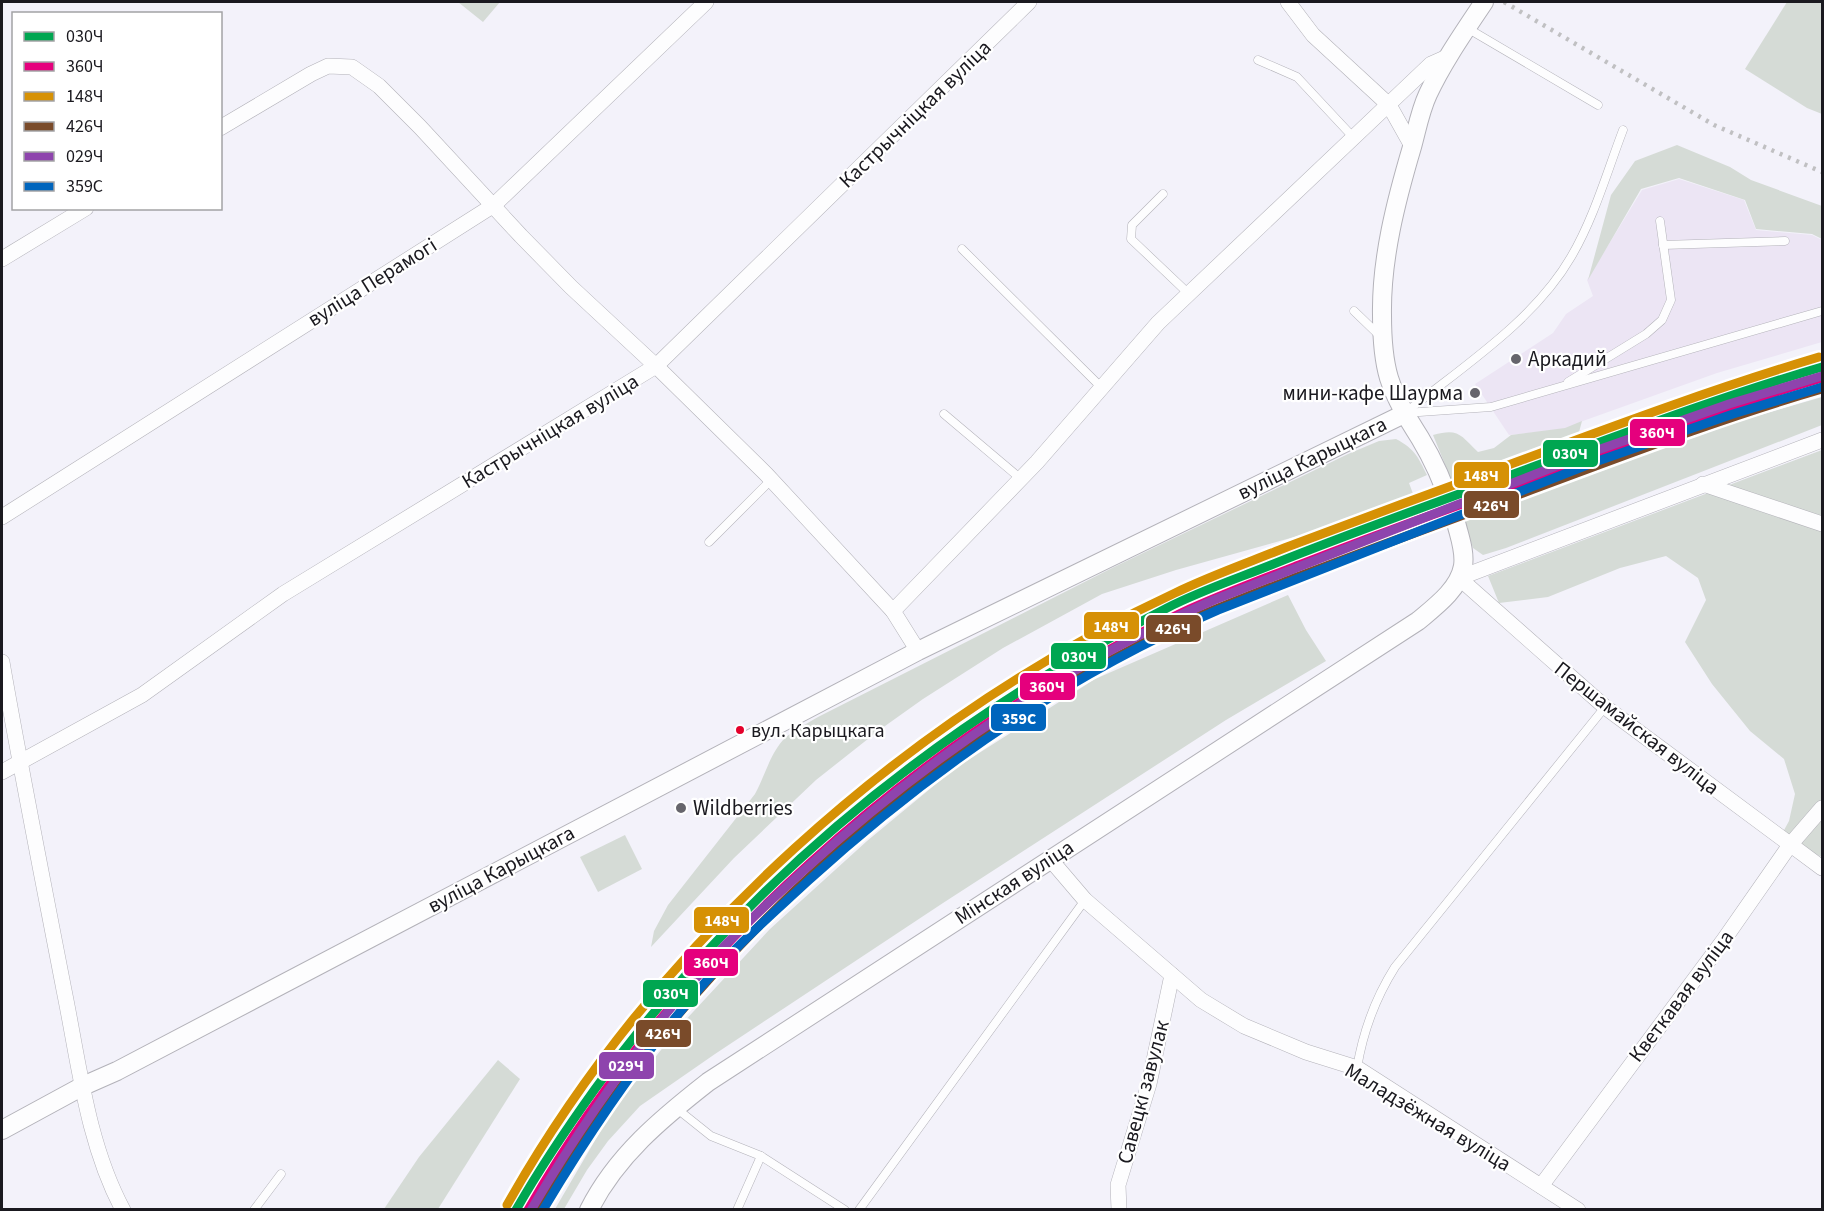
<svg xmlns="http://www.w3.org/2000/svg" width="1824" height="1211" font-family="'Source Sans 3',sans-serif">
<style>
.commercial{fill:#ece5f4}
.green{fill:#d5dbd6}
.lines{fill:none;stroke-linecap:round;stroke-linejoin:round}
.service-casing{stroke:#b3b2b9;stroke-width:9}
.minor-casing{stroke:#b3b2b9;stroke-width:16}
.tertiary-casing{stroke:#b3b2b9;stroke-width:20}
.service{stroke:#fdfdfe;stroke-width:8}
.minor{stroke:#fdfdfe;stroke-width:15}
.tertiary{stroke:#fdfdfe;stroke-width:18}
.rail{stroke:#c0c0c2;stroke-width:4.5;stroke-dasharray:3 6;stroke-linecap:butt}
.rail-1-casing{stroke:#fff;stroke-width:14}
.rail-2-casing{stroke:#fff;stroke-width:14}
.rail-3-casing{stroke:#fff;stroke-width:14}
.rail-4-casing{stroke:#fff;stroke-width:14}
.rail-5-casing{stroke:#fff;stroke-width:14}
.rail-6-casing{stroke:#fff;stroke-width:14}
.rail-1{stroke:#00a651;stroke-width:9}
.rail-2{stroke:#e5007d;stroke-width:9}
.rail-3{stroke:#d69105;stroke-width:9}
.rail-4{stroke:#7a4b2a;stroke-width:9}
.rail-5{stroke:#8e44ad;stroke-width:9}
.rail-6{stroke:#0065bd;stroke-width:9}
.poi-dot{fill:#66656c;stroke:#fff;stroke-width:2}
.bus-dot{fill:#e4002b;stroke:#fff;stroke-width:2}
.labels{text-anchor:middle;stroke-width:4.5;stroke-linejoin:round;paint-order:stroke}
.bus-label{font-size:20px;fill:#1a191f;stroke:#fff;text-anchor:start}
.street-label{font-size:21px;fill:#1a191f;stroke:#fff}
.poi-label{font-size:21px;fill:#1a191f;stroke:#fff;text-anchor:start}
.line-badge{stroke:#fff;stroke-width:2}
.badge-label{font-size:16px;text-anchor:middle;font-weight:bold;fill:#fff}
</style>
<rect width="100%" height="100%" fill="#f3f2fa"/>
<polygon class="commercial" points="1679,179 1744,200 1756,230 1812,235 1822,240 1822,342 1717,373 1583,421 1566,429 1509,435 1475,384 1553,333 1566,314 1593,296 1587,280 1642,190"/>
<g class="green">
<polygon points="458,2 500,2 483,22"/>
<polygon points="1787,2 1822,2 1822,114 1807,108 1745,69"/>
<polygon points="1677,145 1730,167 1751,180 1822,206 1822,239 1812,234 1756,229 1745,200 1679,178 1641,189 1588,280 1611,195 1635,161"/>
<polygon points="1822,397 1822,425 1506,548 1483,555 1473,548 1462,515 1466,508 1636,451"/>
<path d="M1582,421l-4,15 -122,47 -5,-4 -18,-44c26,-7 27,0 45,17l16,-4 17,-13 54,-7z"/>
<path d="M1396,439c19,10 22,18 31,36l-18,8 6,16 -67,23 -172,48 -74,24 -99,54 -80,51 -45,32 -62,49 -82,78 -83,89 3,-16 14,-26 87,-111c10,-18 15,-41 30,-56 9,-8 23,-15 33,-21l294,-149 236,-114 31,-13z"/>
<polygon points="1822,450 1822,857 1809,851 1783,832 1789,821 1795,794 1784,759 1750,731 1712,684 1685,642 1706,600 1698,578 1666,556 1620,568 1548,597 1499,603 1488,576"/>
<polygon points="1288,595 1306,630 1326,661 1226,720 943,903 715,1054 640,1106 608,1141 587,1170 564,1209 555,1209 611,1113 680,1026 770,929 867,841 954,769 1095,679"/>
<polygon points="625,835 642,869 598,892 580,857"/>
<polygon points="498,1060 520,1079 438,1209 384,1209 419,1157"/>
</g>
<g class="lines">
<g class="service-casing">
<g id="service">
<polyline points="1467,28 1598,105"/>
<polyline points="1258,60 1297,77 1353,137"/>
<polyline points="1163,194 1132,225 1131,239 1189,294"/>
<polyline points="1663,245 1785,241"/>
<polyline points="962,249 1102,388"/>
<polyline points="1354,311 1380,336"/>
<polyline points="1568,382 1646,334 1662,320 1671,300 1660,221"/>
<polyline points="1405,413 1491,407 1822,311"/>
<path d="M1405,413c57,-46 129,-92 166,-156 23,-39 36,-85 52,-127"/>
<polyline points="944,414 1021,479"/>
<polyline points="709,542 771,480"/>
<path d="M1357,1068c6,-36 19,-71 38,-101l210,-260"/>
<polyline points="676,1108 711,1136 761,1156 845,1210"/>
<polyline points="254,1210 281,1174"/>
<polyline points="737,1210 761,1156"/>
<polyline points="859,1210 1085,900"/>
</g>
</g>
<g class="minor-casing">
<g id="minor">
<polyline points="1288,2 1313,35 1389,105 1412,146"/>
<polyline points="220,128 311,74 328,66 352,67 379,86 420,127 521,236 571,287 656,366 766,474 893,611"/>
<polyline points="2,259 86,208"/>
<polyline points="1822,440 1459,578 1605,707 1822,868"/>
<polyline points="1703,484 1822,524"/>
<polyline points="2,517 494,205 706,2"/>
<polyline points="918,651 893,611 1037,462 1158,323 1431,64 1449,56"/>
<path d="M2,662c19,109 41,219 62,328 15,73 23,153 59,220"/>
<polyline points="2,772 142,695 283,594 656,366 1029,2"/>
<polyline points="1050,859 1085,900 1201,1000 1244,1026 1306,1052 1357,1068 1578,1210"/>
<polyline points="1541,1186 1723,941 1790,845 1822,808"/>
<polyline points="1119,1210 1118,1185 1149,1084 1172,975"/>
</g>
</g>
<g class="tertiary-casing">
<g id="tertiary">
<polyline points="2,1130 83,1086 117,1071 918,651 1404,414"/>
<path d="M589,1210c27,-54 73,-92 119,-128l710,-461c18,-15 41,-32 45,-55 2,-12 -2,-25 -5,-36 -8,-31 -21,-64 -38,-92 -12,-19 -24,-38 -31,-60 -6,-20 -7,-42 -7,-63 -1,-56 14,-114 30,-168 5,-18 8,-36 16,-53 15,-32 36,-62 56,-92"/>
</g>
</g>
<use href="#service" class="service"/>
<use href="#minor" class="minor"/>
<use href="#tertiary" class="tertiary"/>
<polyline class="rail" points="1504,2 1714,125 1822,172"/>
<g class="rail-1-casing">
<path id="rail-1" d="M516,1210c24,-42 51,-82 79,-121 149,-207 345,-366 572,-481 33,-17 69,-29 104,-43 72,-29 145,-55 218,-82 110,-40 220,-83 333,-116"/>
</g>
<g class="rail-2-casing">
<path id="rail-2" d="M528,1210c145,-254 390,-473 653,-597 39,-18 79,-33 118,-48 64,-25 129,-49 194,-72 109,-40 218,-82 329,-115"/>
</g>
<g class="rail-3-casing">
<path id="rail-3" d="M507,1205c147,-261 397,-486 668,-612 37,-18 75,-31 112,-46 66,-25 131,-49 197,-73 111,-41 221,-83 335,-117"/>
</g>
<g class="rail-4-casing">
<path id="rail-4" d="M540,1210c149,-253 382,-465 648,-589 36,-16 73,-30 109,-44 66,-25 133,-50 199,-74 109,-40 216,-82 326,-114"/>
</g>
<g class="rail-5-casing">
<path id="rail-5" d="M531,1210c54,-91 114,-176 184,-254 27,-30 58,-57 87,-84 122,-111 260,-206 412,-272l378,-148 137,-48 93,-28"/>
</g>
<g class="rail-6-casing">
<path id="rail-6" d="M543,1210c53,-89 112,-174 182,-250 26,-28 55,-53 83,-79 122,-111 259,-206 410,-271l377,-148 138,-48 89,-27"/>
</g>
<use href="#rail-1" class="rail-1"/>
<use href="#rail-2" class="rail-2"/>
<use href="#rail-3" class="rail-3"/>
<use href="#rail-4" class="rail-4"/>
<use href="#rail-5" class="rail-5"/>
<use href="#rail-6" class="rail-6"/>
</g>
<g class="poi-dot">
<circle cx="1516" cy="359" r="6"/>
<circle cx="1475" cy="393" r="6"/>
<circle cx="681" cy="808" r="6"/>
</g>
<circle class="bus-dot" cx="740" cy="730" r="5"/>
<g class="labels">
<g class="bus-label">
<text x="751" y="737">вул. Карыцкага</text>
</g>
<g class="street-label">
<text transform="translate(915 114) rotate(-44)" y="7">Кастрычніцкая вуліца</text>
<text transform="translate(372 282) rotate(-32)" y="7">вуліца Перамогі</text>
<text transform="translate(550 431) rotate(-31)" y="7">Кастрычніцкая вуліца</text>
<text transform="translate(1312 458) rotate(-26)" y="7">вуліца Карыцкага</text>
<text transform="translate(1637 728) rotate(38)" y="7">Першамайская вуліца</text>
<text transform="translate(501 869) rotate(-28)" y="7">вуліца Карыцкага</text>
<text transform="translate(1014 882) rotate(-33)" y="7">Мінская вуліца</text>
<text transform="translate(1681 996) rotate(-53)" y="7">Кветкавая вуліца</text>
<text transform="translate(1143 1092) rotate(-75)" y="7">Савецкі завулак</text>
<text transform="translate(1428 1117) rotate(31)" y="7">Маладзёжная вуліца</text>
</g>
<g class="poi-label">
<text x="1528" y="366">Аркадий</text>
<text x="1463" y="400" text-anchor="end">мини-кафе Шаурма</text>
<text x="693" y="815">Wildberries</text>
</g>
</g>
<g class="line-badge">
<rect x="1629" y="418" width="57" height="29" rx="6" fill="#e5007d"/>
<rect x="1542" y="439" width="57" height="29" rx="6" fill="#00a651"/>
<rect x="1453" y="461" width="57" height="28" rx="6" fill="#d69105"/>
<rect x="1463" y="490" width="57" height="29" rx="6" fill="#7a4b2a"/>
<rect x="1083" y="611" width="57" height="29" rx="6" fill="#d69105"/>
<rect x="1145" y="614" width="57" height="29" rx="6" fill="#7a4b2a"/>
<rect x="1050" y="642" width="57" height="28" rx="6" fill="#00a651"/>
<rect x="1019" y="672" width="57" height="29" rx="6" fill="#e5007d"/>
<rect x="990" y="703" width="57" height="29" rx="6" fill="#0065bd"/>
<rect x="693" y="906" width="57" height="28" rx="6" fill="#d69105"/>
<rect x="683" y="948" width="56" height="29" rx="6" fill="#e5007d"/>
<rect x="642" y="979" width="57" height="29" rx="6" fill="#00a651"/>
<rect x="635" y="1019" width="57" height="29" rx="6" fill="#7a4b2a"/>
<rect x="598" y="1051" width="57" height="29" rx="6" fill="#8e44ad"/>
</g>
<g class="badge-label">
<text x="1657" y="438">360Ч</text>
<text x="1570" y="459">030Ч</text>
<text x="1481" y="481">148Ч</text>
<text x="1491" y="511">426Ч</text>
<text x="1111" y="632">148Ч</text>
<text x="1173" y="634">426Ч</text>
<text x="1079" y="662">030Ч</text>
<text x="1047" y="692">360Ч</text>
<text x="1019" y="724">359С</text>
<text x="722" y="926">148Ч</text>
<text x="711" y="968">360Ч</text>
<text x="671" y="999">030Ч</text>
<text x="663" y="1039">426Ч</text>
<text x="626" y="1071">029Ч</text>
</g>
<rect width="1824" height="1211" fill="none" stroke="#1a191f" stroke-width="6"/>
<rect x="12" y="12" width="210" height="198" fill="#ffffff" stroke="#a3a3a5" stroke-width="1.5"/>
<rect x="24" y="32" width="30" height="9" fill="#00a651" stroke="#a3a3a5" stroke-width="1.5"/>
<text x="66" y="42" font-size="18" fill="#1a191f">030Ч</text>
<rect x="24" y="62" width="30" height="9" fill="#e5007d" stroke="#a3a3a5" stroke-width="1.5"/>
<text x="66" y="72" font-size="18" fill="#1a191f">360Ч</text>
<rect x="24" y="92" width="30" height="9" fill="#d69105" stroke="#a3a3a5" stroke-width="1.5"/>
<text x="66" y="102" font-size="18" fill="#1a191f">148Ч</text>
<rect x="24" y="122" width="30" height="9" fill="#7a4b2a" stroke="#a3a3a5" stroke-width="1.5"/>
<text x="66" y="132" font-size="18" fill="#1a191f">426Ч</text>
<rect x="24" y="152" width="30" height="9" fill="#8e44ad" stroke="#a3a3a5" stroke-width="1.5"/>
<text x="66" y="162" font-size="18" fill="#1a191f">029Ч</text>
<rect x="24" y="182" width="30" height="9" fill="#0065bd" stroke="#a3a3a5" stroke-width="1.5"/>
<text x="66" y="192" font-size="18" fill="#1a191f">359С</text>
</svg>
